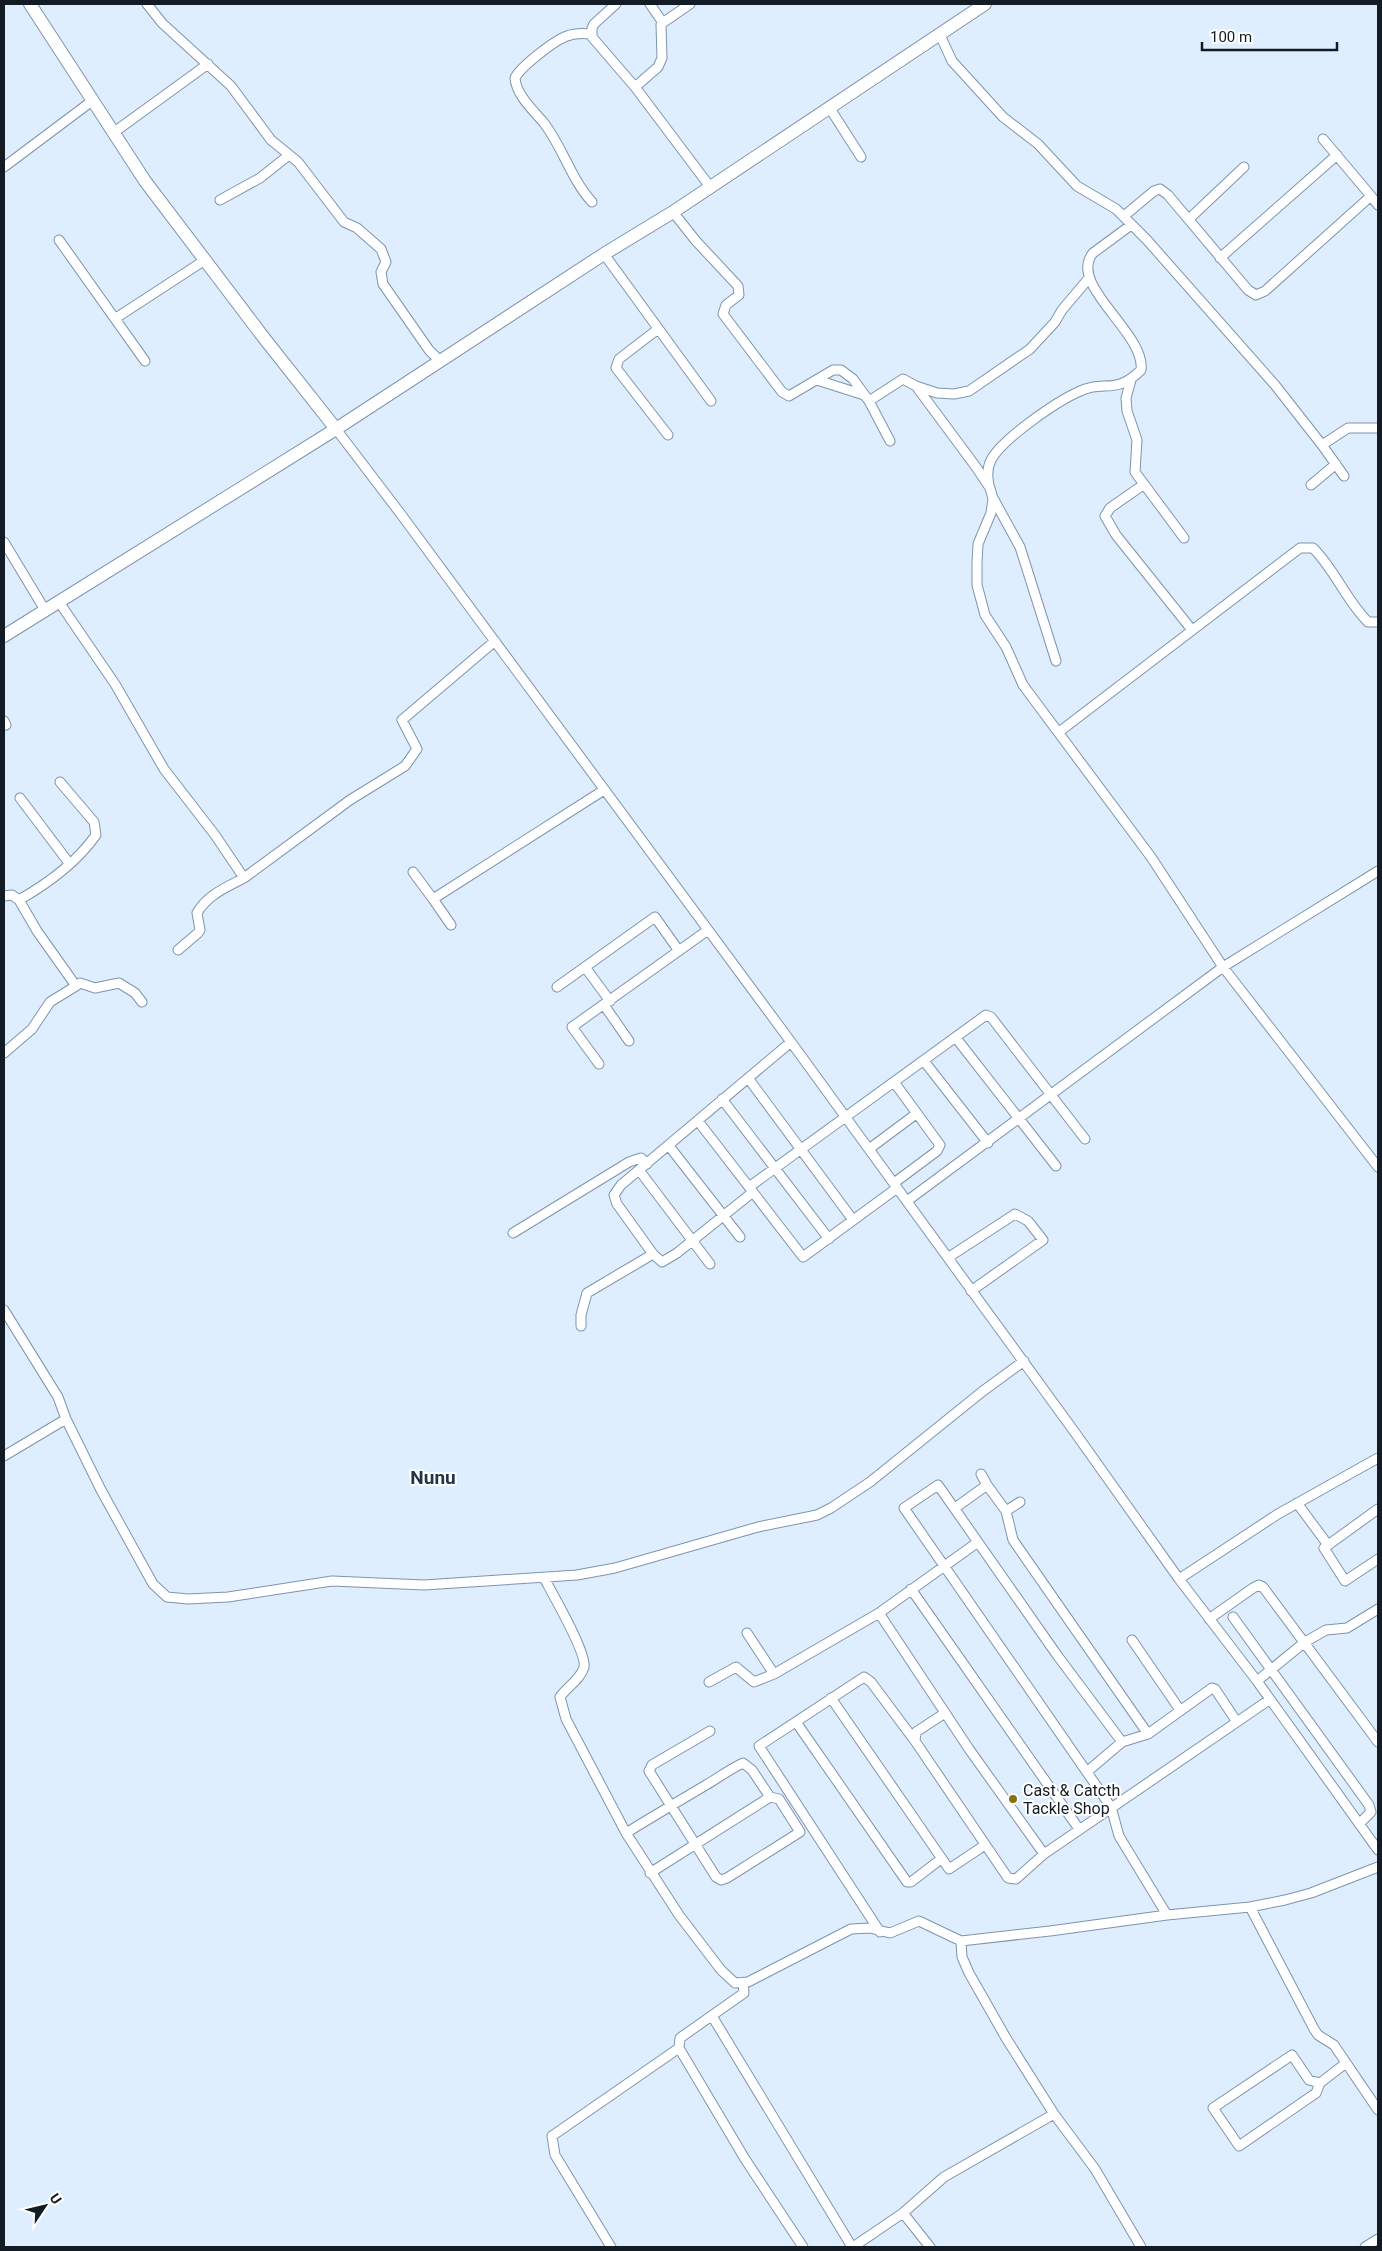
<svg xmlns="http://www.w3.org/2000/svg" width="1382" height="2251" viewBox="0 0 1382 2251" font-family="Roboto,sans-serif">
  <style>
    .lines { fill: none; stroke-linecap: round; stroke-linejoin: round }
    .street-casing { stroke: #7d94ae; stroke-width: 11 }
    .secondary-casing { stroke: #7d94ae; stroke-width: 14 }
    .street { stroke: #fff; stroke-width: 9 }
    .secondary { stroke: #fff; stroke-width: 12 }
    .poi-dot { fill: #837213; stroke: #fff; stroke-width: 2 }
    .labels { text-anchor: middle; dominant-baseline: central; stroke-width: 4; stroke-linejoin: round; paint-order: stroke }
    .poi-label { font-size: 16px; fill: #131c25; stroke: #fff; text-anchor: start }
    .quarter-label { font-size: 19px; font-weight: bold; fill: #20344a; stroke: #fff }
  </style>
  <rect width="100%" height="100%" fill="#dfeeff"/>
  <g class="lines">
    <!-- street casing -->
    <g class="street-casing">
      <path id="street" d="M147 4 162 23 231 86 271 140 298 162 344 222 357 228 381 249 386 262 381 272 383 284 429 350 440 361
        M616 4 594 24 592 28V37L635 87 711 188
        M650 4 663 23
        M591 34C583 33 575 33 567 36 555 40 520 67 515 78 516 95 534 111 544 123 563 148 571 179 592 202
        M940 35 952 61 1003 117 1038 144 1077 186 1116 209 1147 240 1275 385 1322 445 1348 428H1378
        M635 87 658 67 662 58 661 24 690 4
        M829 107 861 157
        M113 133 208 64
        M1323 139 1371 196
        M4 167 92 101
        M220 200 260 178 289 155
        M673 212 696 241 738 286 739 295 726 305 723 314 782 392 789 396 833 370H841L853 379 869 401 903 379 916 386 976 467 990 488 993 499 991 513 978 544 977 563V585L985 615 1006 647 1023 685 1151 857 1223 967 1378 871
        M1124 216 1154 191 1160 189 1168 195 1248 290 1256 295 1265 291 1371 196 1378 205
        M1189 219 1244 167
        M59 240 145 361
        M604 254 711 401
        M1220 258 1337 155
        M116 318 205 260
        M658 329 619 359 616 368 668 435
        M817 380 864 395
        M1131 380 1126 398 1127 411 1137 440 1135 472 1184 538
        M916 386 937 393 954 394 969 391 1030 349 1055 322 1062 310 1089 278
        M869 401 890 441
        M336 429 400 513 791 1042 1076 1434 1179 1579 1257 1681 1378 1850
        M1322 445 1344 476
        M989 485C987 476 987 468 991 460 1002 439 1056 402 1078 392 1104 379 1115 396 1141 370 1146 333 1067 285 1093 253L1131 225
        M1143 485 1110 508 1105 516 1116 535 1192 630
        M1311 485 1336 464
        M993 498 1020 547 1056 661
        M4 542 45 610
        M59 602 115 684 164 769 215 835 244 878 350 800 405 766 417 749 402 720 495 641
        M4 721 6 725
        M1059 732 1300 548H1313C1335 570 1346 600 1368 622H1378
        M20 798 69 863
        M413 872 433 899 604 790
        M4 896 12 895 19 900 37 931 76 986 50 1002 32 1029 4 1053
        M433 899 451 925
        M19 900C47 884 77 862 96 835L94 822 60 782
        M178 950 198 933 200 930 197 913C207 895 227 887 244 878
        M76 986 80 983 95 988 119 983 135 993 142 1002
        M557 987 585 967
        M610 1001 585 967 655 917 679 951
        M604 1005 629 1041
        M956 1038 1056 1166
        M924 1061 988 1143
        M599 1064 572 1027 708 930
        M748 1078 853 1220
        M722 1099 829 1239
        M698 1121 803 1257 897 1188
        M669 1146 740 1237
        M869 1149 916 1114
        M639 1170 710 1264
        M894 1183 937 1151 940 1145 894 1082
        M749 1187 986 1015 991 1017 1085 1139
        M753 1192 677 1253 662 1262 653 1254 617 1204 614 1195 621 1185 791 1042
        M907 1201 1223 967 1378 1167
        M513 1233 629 1162 641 1158 647 1164
        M949 1257 1015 1214 1028 1221 1043 1240 971 1291
        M4 1310 58 1397 66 1419 101 1490 153 1584 167 1597 188 1599 228 1597 332 1581 424 1585 577 1575 615 1568 758 1527 817 1515 831 1508 870 1482 983 1391 1024 1361
        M581 1326V1315L587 1293 653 1254
        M4 1456 66 1419
        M981 1474 987 1485
        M1297 1503 1328 1545
        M955 1508 987 1485 1006 1511 1013 1540 1148 1734
        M1378 1509 1324 1548 1345 1581 1378 1559
        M1006 1511 1020 1502
        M544 1578C552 1593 587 1653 584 1667 581 1679 567 1687 560 1697L566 1719 626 1833 679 1915 721 1970 735 1983 748 1982 851 1929 870 1928 890 1933 919 1921 961 1941 1050 1931 1167 1915 1250 1907 1285 1900 1311 1893 1378 1867
        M1179 1579 1278 1514 1378 1458
        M911 1589 1079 1829
        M879 1613 969 1749 1044 1854 1269 1700
        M1233 1617 1369 1805 1371 1812 1359 1824
        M1209 1619 1253 1588 1259 1585 1263 1587 1378 1742
        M747 1633 774 1674
        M1132 1640 1180 1710
        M1257 1681 1305 1642 1326 1630 1347 1628 1378 1609
        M709 1682 736 1667 754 1682 774 1674 879 1613 978 1542
        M831 1698 949 1869 985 1845
        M945 1713 916 1732 915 1741 1008 1878 1016 1879 1044 1854
        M796 1722 907 1882H911L941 1859
        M1122 1742 1057 1655 938 1485 904 1508 1111 1807 1119 1836 1167 1915
        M1088 1771 1122 1742 1148 1734 1212 1688 1215 1689 1237 1722
        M626 1833C652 1817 679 1801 706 1785 718 1778 730 1769 743 1763L752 1770 770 1797 779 1799 800 1832 727 1878 721 1880 716 1877 649 1771 652 1765 710 1731
        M650 1873 770 1797
        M1250 1907 1314 2029 1318 2035 1334 2045 1378 2110
        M880 1932 759 1746 864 1677 871 1682 915 1741
        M961 1941 962 1957 969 1973 1006 2038 1054 2114 1095 2169 1141 2247
        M743 1983 744 1993 680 2038 679 2048 745 2159 803 2247
        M712 2016 852 2247
        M1320 2083 1309 2080 1292 2055 1213 2108 1239 2146 1316 2093 1320 2083 1346 2063
        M903 2213 930 2247
        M611 2247 555 2155 552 2136 679 2048
        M853 2247 903 2213 944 2177 1054 2114
        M1365 2247 1378 2239"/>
    </g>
    <!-- secondary casing -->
    <g class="secondary-casing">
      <path id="secondary" d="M30 4 145 181 264 338 336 429
        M4 636 336 429 604 254 673 212 985 4"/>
    </g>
    <!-- street -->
    <use href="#street" class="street"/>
    <!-- secondary -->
    <use href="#secondary" class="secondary"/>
  </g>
  <!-- markers -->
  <circle class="poi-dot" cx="1013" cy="1799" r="5"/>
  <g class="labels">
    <!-- poi labels -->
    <g class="poi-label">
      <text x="1023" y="1790">Cast &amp; Catcth<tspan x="1023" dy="18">Tackle Shop</tspan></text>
    </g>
    <!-- quarter labels -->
    <g class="quarter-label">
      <text x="433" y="1477">Nunu</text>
    </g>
  </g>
  <!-- border -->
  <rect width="1382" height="2251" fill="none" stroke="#131c25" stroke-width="10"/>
  <!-- north arrow -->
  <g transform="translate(45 2206) rotate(55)" stroke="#ffffff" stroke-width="4" paint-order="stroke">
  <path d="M0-4L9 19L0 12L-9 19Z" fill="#131c25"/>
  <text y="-8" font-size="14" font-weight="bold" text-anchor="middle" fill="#131c25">U</text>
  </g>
  <!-- scale -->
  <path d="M1202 42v8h135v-8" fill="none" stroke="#131c25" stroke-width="2.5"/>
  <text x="1210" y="42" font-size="15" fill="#131c25" stroke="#ffffff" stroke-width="4" paint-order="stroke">100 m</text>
</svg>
